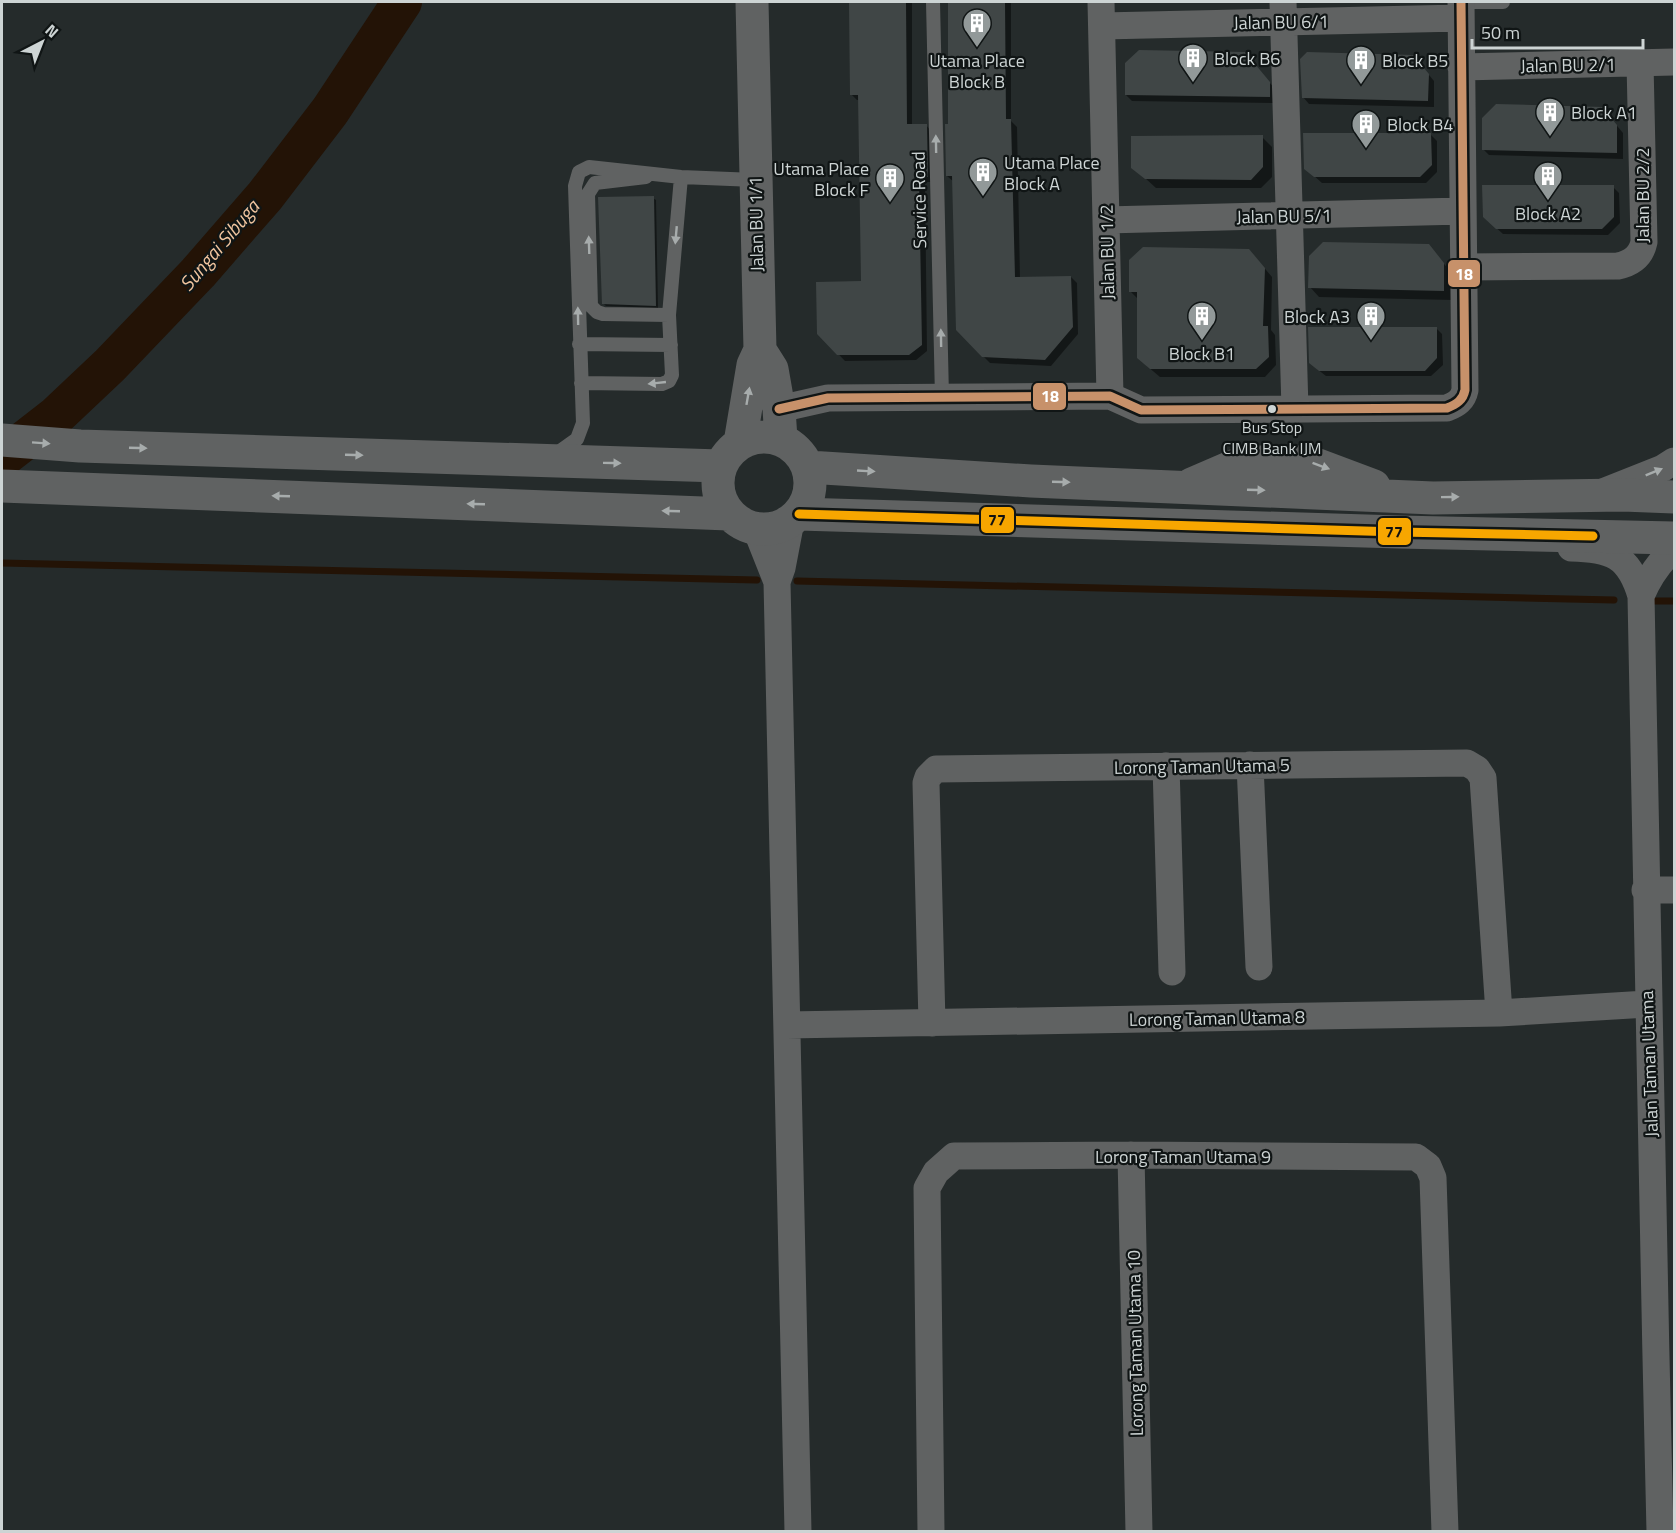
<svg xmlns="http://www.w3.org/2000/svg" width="1676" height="1533" viewBox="0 0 1676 1533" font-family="'Titillium Web',sans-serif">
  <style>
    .shadow { fill: #0007 }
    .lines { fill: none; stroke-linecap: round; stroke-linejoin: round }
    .stream { stroke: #231306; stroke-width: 7 }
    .river { stroke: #231306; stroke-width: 40 }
    .building { fill: #404646 }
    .service { stroke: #606262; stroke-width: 14 }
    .minor { stroke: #606262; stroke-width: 27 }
    .tertiary { stroke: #606262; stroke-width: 33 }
    .bus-1-casing { stroke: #101515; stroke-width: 14 }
    .bus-2-casing { stroke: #101515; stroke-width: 14 }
    .bus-1 { stroke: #c7916a; stroke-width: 9 }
    .bus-2 { stroke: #f7a600; stroke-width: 9 }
    .oneway { fill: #a7acac }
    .bus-dot { fill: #cdd4d4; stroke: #101515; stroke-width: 2 }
    .labels { text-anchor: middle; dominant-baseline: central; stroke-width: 4.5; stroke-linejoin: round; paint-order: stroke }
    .bus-label { font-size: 16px; fill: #cdd4d4; stroke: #101515 }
    .street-label { font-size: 18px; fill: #cdd4d4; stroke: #101515 }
    .poi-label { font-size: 18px; fill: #cdd4d4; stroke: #101515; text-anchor: start }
    .water-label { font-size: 20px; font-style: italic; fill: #f1c59f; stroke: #101515 }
    .line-badge { stroke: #101515; stroke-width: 2 }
    .badge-label { font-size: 16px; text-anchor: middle; font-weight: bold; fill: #fff }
    .pale-badge-label { font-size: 16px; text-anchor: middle; font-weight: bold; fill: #111 }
  </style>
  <rect width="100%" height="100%" fill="#252b2b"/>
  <!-- shadow -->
  <path class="shadow" d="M850 2H912V125H926L932 132 933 182H925L927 351 916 360 845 361 819 334 863 283 860 100H857L851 94Z
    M949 2H1011V121L1017 127 1020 278 1071 277 1077 283 1078 334 1051 366 990 363 957 330 954 182 947 176 950 125Z
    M1251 60 1275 89 1276 103 1132 101 1126 95Z
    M1419 63 1434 81V107L1309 104 1303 97Z
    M1608 115 1623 133V159L1489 155 1483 149Z
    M1431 135 1437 141V172L1426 183H1322L1312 174Z
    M1262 137 1272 147V177L1261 188H1156L1133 167Z
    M1613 187 1619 193 1620 223 1608 235 1503 234 1491 223Z
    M653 198 656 200 658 308 606 306 603 303Z
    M1428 246 1453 274V300L1319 297 1310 287Z
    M1249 250 1272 277 1271 330 1275 335 1276 365 1265 377H1160L1147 366 1138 299 1131 292Z
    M1436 328 1442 334 1443 365 1431 376H1326L1317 369Z"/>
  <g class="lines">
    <!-- stream -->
    <path class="stream" d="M2 563 757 580
      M797 581 1614 600
      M1651 601H1674"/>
    <!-- river -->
    <path class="river" d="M2 458 56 416 110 365 198 273 265 196 330 111 402 2"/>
  </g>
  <!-- building -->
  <path class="building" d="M849 2H906L907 124H927L928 177H919L922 345 909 355H837L817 334 816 282 861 281 858 95H850Z
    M948 2H1005L1006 119H1011L1015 277 1071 276 1073 327 1045 360 982 357 956 330 952 176H946L945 124H948Z
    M1139 50 1245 52 1270 82V97L1125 95V63Z
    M1307 52 1413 55 1429 74 1428 101 1302 98 1300 59Z
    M1496 104 1602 107 1617 125V153L1482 150V118Z
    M1303 133H1431L1432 165 1420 177H1314L1304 169Z
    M1263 135V167L1251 180 1145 179 1131 168V136Z
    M1482 185H1614V217L1602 229H1496L1483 217Z
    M654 196 656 306 602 304 598 197Z
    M1323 242 1429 244 1444 263V291L1308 288 1309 256Z
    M1143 247 1249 249 1265 268 1263 326H1268L1269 357 1256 369H1150L1137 358V292H1129V260Z
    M1308 327H1437V358L1425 371H1319L1309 363Z"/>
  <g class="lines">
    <!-- service -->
    <path class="service" d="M933 2 942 397
      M1461 2H1503
      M646 177 595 183 588 194 591 306 597 312 603 314 669 315
      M579 344 671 345
      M581 383 662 384 669 381 672 375 669 315 681 177
      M556 454 577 439 583 423 575 186 579 172 589 167 681 177 755 180"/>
    <!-- minor -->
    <path class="minor" d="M1101 2 1110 396
      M1283 2 1295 409
      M1102 26 1461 18
      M1461 67 1674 62
      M1106 220 1463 211
      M1463 267 1618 266C1632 263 1641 256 1644 242L1640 63
      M779 409 828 398 1110 396 1141 410 1447 408C1457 404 1463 400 1465 390L1461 2
      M1600 493 1663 468 1674 461
      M791 521 782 568 777 582 798 1532
      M756 529 777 582
      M1571 548C1611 549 1629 555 1641 596 1645 908 1653 1220 1660 1532
      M1641 596C1649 577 1659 562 1674 549
      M1250 765 1259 967
      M1166 766 1172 972
      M1645 890H1674
      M932 1023 926 783 928 777 936 769 1467 763 1477 769 1483 778 1499 1013
      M787 1025 1499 1013 1647 1004
      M1131 1155 1139 1532
      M931 1532 927 1188 936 1172 954 1156 1131 1155 1416 1157 1428 1166 1433 1178 1445 1532"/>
    <!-- tertiary -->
    <path class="tertiary" d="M760 350 772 369 779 409 781 439
      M718 483a46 46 0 1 1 92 0a46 46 0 1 1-92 0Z
      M2 440 80 446 720 466
      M740 443 753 365 760 350 752 2
      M808 467 1031 481 1433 498 1623 495 1674 497
      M1192 484 1243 462H1310L1374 486
      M2 486 729 514
      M799 514 1399 532 1674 538"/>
    <!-- bus-1 casing -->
    <g class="bus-1-casing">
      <path id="bus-1" d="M779 409 828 398 1110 396 1141 410 1447 408C1457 404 1463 400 1465 390L1461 2"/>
    </g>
    <!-- bus-2 casing -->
    <g class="bus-2-casing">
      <path id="bus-2" d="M799 514 1399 532 1593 536"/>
    </g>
    <!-- bus-1 -->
    <use href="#bus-1" class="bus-1"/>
    <!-- bus-2 -->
    <use href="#bus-2" class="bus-2"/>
  </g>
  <!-- one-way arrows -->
  <defs><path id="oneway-solid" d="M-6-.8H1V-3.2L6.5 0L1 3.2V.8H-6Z" transform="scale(1.5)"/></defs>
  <g class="oneway">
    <use href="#oneway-solid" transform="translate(936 144) rotate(-91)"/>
    <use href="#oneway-solid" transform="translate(676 235) rotate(95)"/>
    <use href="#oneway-solid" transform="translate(589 245) rotate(-92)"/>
    <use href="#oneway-solid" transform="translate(578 316) rotate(-91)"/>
    <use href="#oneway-solid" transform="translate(941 338) rotate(-91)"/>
    <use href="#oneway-solid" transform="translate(657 383) rotate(174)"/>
    <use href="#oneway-solid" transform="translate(748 396) rotate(-80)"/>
    <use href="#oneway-solid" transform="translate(41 443) rotate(4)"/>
    <use href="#oneway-solid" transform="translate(138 448) rotate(2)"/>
    <use href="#oneway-solid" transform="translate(354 455) rotate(2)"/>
    <use href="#oneway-solid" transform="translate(612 463) rotate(1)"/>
    <use href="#oneway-solid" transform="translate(1321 466) rotate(20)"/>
    <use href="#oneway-solid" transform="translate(866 471) rotate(3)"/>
    <use href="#oneway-solid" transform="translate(1654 472) rotate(-22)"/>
    <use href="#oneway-solid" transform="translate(1061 482) rotate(2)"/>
    <use href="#oneway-solid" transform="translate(1256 490) rotate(2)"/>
    <use href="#oneway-solid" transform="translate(281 496) rotate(-178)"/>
    <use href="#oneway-solid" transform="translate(1450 497) rotate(-1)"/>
    <use href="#oneway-solid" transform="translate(476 504) rotate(-178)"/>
    <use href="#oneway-solid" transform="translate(671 511) rotate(-178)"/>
  </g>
  <!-- icons -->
  <defs>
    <g id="building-pin" transform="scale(1.5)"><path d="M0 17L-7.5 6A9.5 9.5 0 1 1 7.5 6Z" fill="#929999" stroke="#101515"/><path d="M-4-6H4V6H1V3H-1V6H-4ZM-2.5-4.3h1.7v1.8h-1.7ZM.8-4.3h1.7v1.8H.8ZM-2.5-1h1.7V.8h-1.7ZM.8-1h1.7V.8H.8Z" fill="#fff"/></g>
  </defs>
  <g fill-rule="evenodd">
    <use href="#building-pin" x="977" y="23"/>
    <use href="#building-pin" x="1193" y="58"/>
    <use href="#building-pin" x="1361" y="60"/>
    <use href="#building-pin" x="1550" y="112"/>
    <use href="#building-pin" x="1366" y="124"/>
    <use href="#building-pin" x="983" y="172"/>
    <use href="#building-pin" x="1548" y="176"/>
    <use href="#building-pin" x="890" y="178"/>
    <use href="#building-pin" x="1202" y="316"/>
    <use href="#building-pin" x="1371" y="316"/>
  </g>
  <!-- markers -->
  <circle class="bus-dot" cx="1272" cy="409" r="5"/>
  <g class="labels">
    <!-- bus labels -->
    <g class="bus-label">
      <text x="1272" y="427">Bus Stop<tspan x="1272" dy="21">CIMB Bank IJM</tspan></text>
    </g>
    <!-- street labels -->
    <g class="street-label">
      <text transform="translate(1281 22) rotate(-1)">Jalan BU 6/1</text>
      <text transform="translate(1568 65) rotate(-1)">Jalan BU 2/1</text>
      <text transform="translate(1642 195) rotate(-90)">Jalan BU 2/2</text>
      <text transform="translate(919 200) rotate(-91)">Service Road</text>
      <text transform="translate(1284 216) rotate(-1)">Jalan BU 5/1</text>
      <text transform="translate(756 224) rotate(-91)">Jalan BU 1/1</text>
      <text transform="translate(1107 252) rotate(-91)">Jalan BU 1/2</text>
      <text transform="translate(1202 766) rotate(-1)">Lorong Taman Utama 5</text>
      <text transform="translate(1217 1018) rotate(-1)">Lorong Taman Utama 8</text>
      <text transform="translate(1649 1064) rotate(-92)">Jalan Taman Utama</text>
      <text x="1183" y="1156">Lorong Taman Utama 9</text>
      <text transform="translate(1135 1343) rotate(-91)">Lorong Taman Utama 10</text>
    </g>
    <!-- poi labels -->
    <g class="poi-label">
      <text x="1214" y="58">Block B6</text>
      <text x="977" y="60" text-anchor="middle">Utama Place<tspan x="977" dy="21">Block B</tspan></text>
      <text x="1382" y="60">Block B5</text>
      <text x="1571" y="112">Block A1</text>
      <text x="1387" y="124">Block B4</text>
      <text x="1004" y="162">Utama Place<tspan x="1004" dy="21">Block A</tspan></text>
      <text x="869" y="168" text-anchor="end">Utama Place<tspan x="869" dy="21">Block F</tspan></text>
      <text x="1548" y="213" text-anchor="middle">Block A2</text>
      <text x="1350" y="316" text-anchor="end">Block A3</text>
      <text x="1202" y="353" text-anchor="middle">Block B1</text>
    </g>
    <!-- water labels -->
    <g class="water-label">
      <text transform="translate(219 245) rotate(-50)">Sungai Sibuga</text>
    </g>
  </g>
  <g class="line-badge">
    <rect x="1447" y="259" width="34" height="29" rx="6" fill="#c7916a"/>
    <rect x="1032" y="382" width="35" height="29" rx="6" fill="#c7916a"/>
    <rect x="980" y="506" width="35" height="28" rx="6" fill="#f7a600"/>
    <rect x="1377" y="517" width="35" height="29" rx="6" fill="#f7a600"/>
  </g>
  <g class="badge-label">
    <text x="1464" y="280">18</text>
    <text x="1050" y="402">18</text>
  </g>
  <g class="pale-badge-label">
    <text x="997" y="526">77</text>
    <text x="1394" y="538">77</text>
  </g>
  <!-- border -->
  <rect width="1676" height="1533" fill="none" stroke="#cdd4d4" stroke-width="6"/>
  <!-- north arrow -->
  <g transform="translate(42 42) rotate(42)" stroke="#101515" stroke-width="4.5" paint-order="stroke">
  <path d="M0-4.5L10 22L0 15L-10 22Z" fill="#cdd4d4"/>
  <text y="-9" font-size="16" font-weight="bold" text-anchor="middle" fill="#cdd4d4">N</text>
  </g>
  <!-- scale -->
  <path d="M1472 39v9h171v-9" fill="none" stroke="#cdd4d4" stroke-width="3"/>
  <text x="1481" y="39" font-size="18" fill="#cdd4d4" stroke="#101515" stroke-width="4.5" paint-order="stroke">50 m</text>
</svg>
